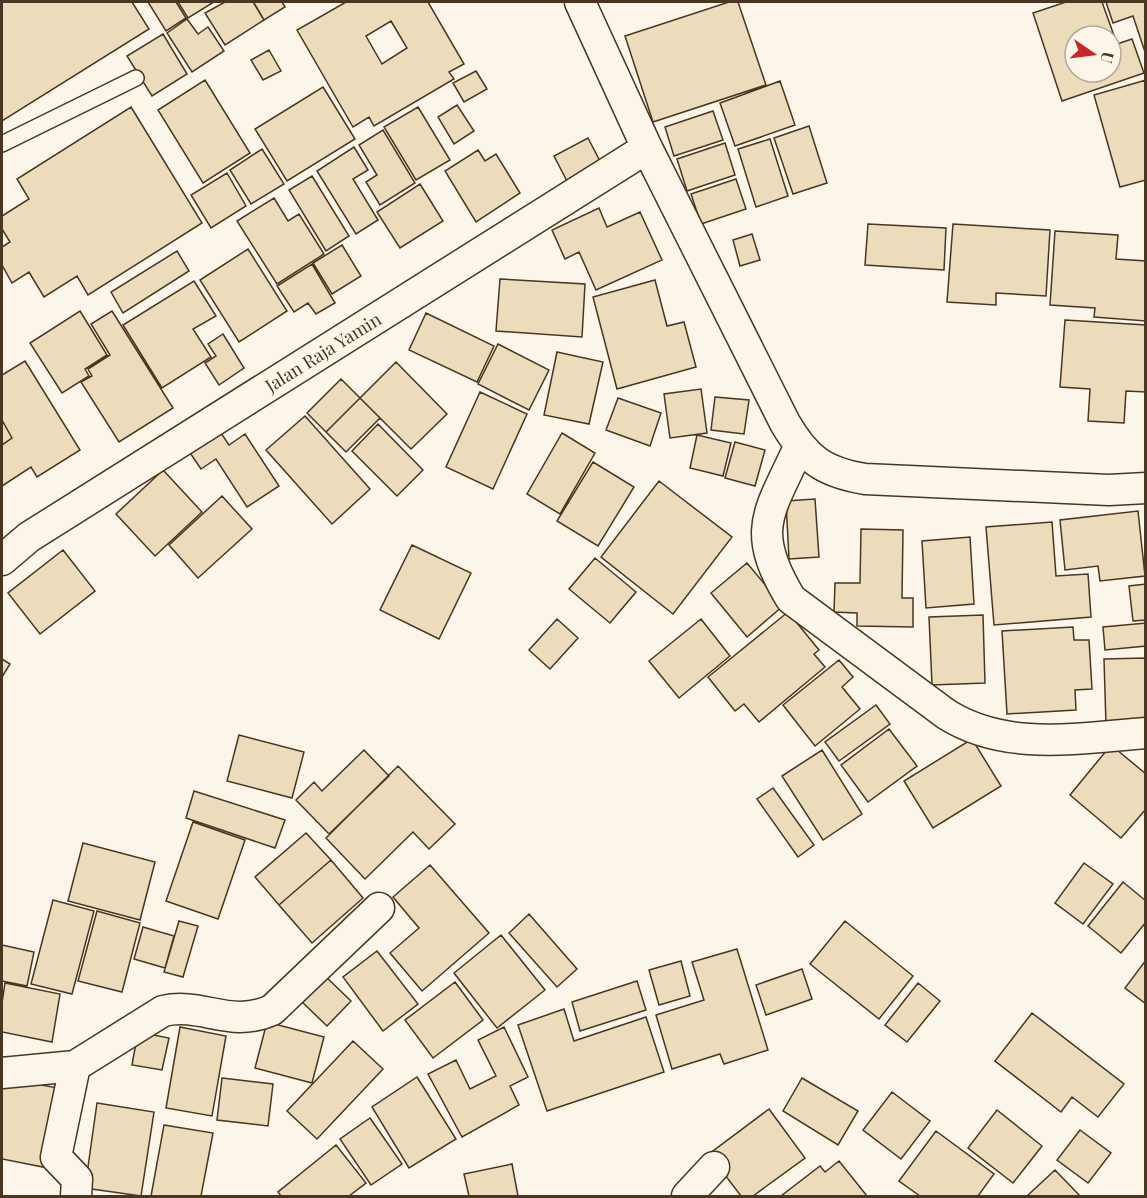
<svg xmlns="http://www.w3.org/2000/svg" width="1147" height="1198" viewBox="0 0 1147 1198" font-family="'Playfair Display',serif">
  <style>
    .building { fill: #ecdcbc; stroke: #4a3520; stroke-width: 1.5; fill-rule: evenodd }
    .lines { fill: none; stroke-linecap: round; stroke-linejoin: round }
    .lane-casing { stroke: #4a3520; stroke-width: 18 }
    .street-casing { stroke: #4a3520; stroke-width: 33 }
    .lane { stroke: #fbf6e9; stroke-width: 15 }
    .street { stroke: #fbf6e9; stroke-width: 30 }
    .labels { text-anchor: middle; dominant-baseline: central; stroke-width: 4.5; stroke-linejoin: round; paint-order: stroke }
    .street-label { font-size: 18px; fill: #4a3520; stroke: #fbf6e9 }
  </style>
  <rect width="100%" height="100%" fill="#fbf6e9"/>
  <!-- building -->
  <path class="building" d="M2 2H132L149 29 2 121Z
    M148 2H176L186 18 166 31Z
    M178 2H214L188 18Z
    M225 2H253L264 20 225 45 205 13Z
    M256 2H282L285 7 264 20 254 3Z
    M346 2H428L464 64 449 72 454 79 374 126 369 117 353 127 297 30ZM391 21 407 48 382 64 366 36Z
    M729 2H738L766 85 653 122 625 36Z
    M1066 2H1102L1117 44 1132 39 1144 73 1062 101 1033 13ZM1075 36H1111V72H1075Z
    M1106 2H1146V55L1133 16 1113 23Z
    M187 19 198 34 208 27 224 51 192 72 167 33Z
    M163 34 187 74 152 96 127 56Z
    M269 50 281 71 263 80 251 60Z
    M476 71 487 89 464 102 453 83Z
    M205 80 250 153 203 183 158 110Z
    M1146 80V180L1120 187 1094 95Z
    M780 81 795 125 735 146 720 103Z
    M323 87 355 139 287 181 255 129Z
    M457 105 474 131 454 144 438 117Z
    M131 107 202 223 88 295 77 276 44 297 29 272 12 283 2 265V247L10 242 2 229V216L29 199 17 179Z
    M418 107 450 160 416 180 384 127Z
    M713 111 723 140 674 156 665 127Z
    M809 126 827 183 793 194 774 138Z
    M383 130 415 183 380 205 366 182 377 175 359 145Z
    M588 138 602 165 568 183 554 156Z
    M770 139 788 196 756 207 738 149Z
    M725 143 735 175 687 191 677 159Z
    M354 147 368 170 353 179 378 220 356 234 317 171Z
    M262 149 284 184 251 204 230 170Z
    M478 150 485 161 496 154 520 193 476 222 445 171Z
    M227 173 246 206 211 228 191 195Z
    M312 176 349 236 326 251 289 190Z
    M736 179 746 209 701 224 691 194Z
    M420 184 443 221 400 248 377 212Z
    M274 198 288 221 299 214 324 254 277 284 237 221Z
    M599 208 607 227 640 212 662 260 596 290 579 252 565 259 552 230Z
    M868 224 946 228 944 270 865 265Z
    M953 224 1050 230 1046 296 996 293V305L947 302Z
    M1055 231 1118 235 1116 259 1146 261V321L1094 317 1095 308 1050 305Z
    M752 234 760 260 740 266 733 240Z
    M342 245 361 276 332 294 313 263Z
    M248 249 287 311 239 342 200 280Z
    M177 251 189 271 123 313 111 292Z
    M312 264 335 303 316 314 308 303 294 312 277 286Z
    M500 279 585 284 582 337 496 331Z
    M655 280 667 326 684 322 696 367 617 389 593 297Z
    M194 281 216 316 193 329 211 357 162 388 123 325Z
    M80 311 107 355 85 369 89 376 62 393 30 343Z
    M112 311 173 408 119 442 81 382 92 376 88 369 110 355 91 324Z
    M426 313 494 346 477 382 409 350Z
    M1065 320 1146 325V392L1126 391 1124 423 1088 421 1090 389 1060 387Z
    M223 334 244 368 219 385 205 363 216 356 208 344Z
    M498 344 549 370 529 410 478 384Z
    M557 352 603 362 589 424 544 415Z
    M25 361 80 450 37 477 31 467 2 486V445L12 438 2 420V375Z
    M396 362 447 414 411 449 360 398Z
    M341 379 360 398 326 432 307 413Z
    M701 389 707 433 670 438 664 394Z
    M480 392 527 414 493 489 446 467Z
    M715 397 749 400 744 434 711 430Z
    M360 398 380 418 346 452 326 432Z
    M618 398 661 413 650 446 606 430Z
    M305 416 370 489 332 524 266 450Z
    M2 420 12 438 2 445Z
    M378 424 423 470 397 496 352 451Z
    M217 427 229 445 245 434 279 486 247 507 216 459 201 469 186 447Z
    M562 433 595 453 560 514 527 494Z
    M697 435 731 443 723 476 690 468Z
    M735 442 765 450 755 486 725 478Z
    M593 462 634 487 598 546 557 521Z
    M163 470 202 512 155 556 116 514Z
    M659 481 732 537 673 614 601 557Z
    M222 496 252 529 198 578 169 545Z
    M815 499 819 557 789 559 786 501Z
    M1138 511 1145 576 1100 581 1098 566 1065 570 1060 520Z
    M1052 522 1056 576 1088 574 1091 617 994 625 986 527Z
    M861 529 903 530 902 598H913V627L857 626V613L834 612 835 583H860Z
    M970 537 974 604 926 608 922 541Z
    M412 545 471 573 439 639 380 610Z
    M63 550 95 591 40 634 8 593Z
    M595 558 636 592 610 623 569 589Z
    M747 563 783 606 747 637 711 593Z
    M1146 584V620L1133 621 1129 586Z
    M788 612 819 650 814 654 825 667 759 722 744 704 735 711 708 677Z
    M983 615 985 683 932 685 929 617Z
    M557 619 578 638 550 669 529 650Z
    M701 619 730 656 679 698 649 661Z
    M1146 623V646L1105 650 1103 627Z
    M1073 627 1074 640H1089L1092 689 1075 690 1076 710 1007 714 1002 631Z
    M1146 658V723L1106 724 1104 659Z
    M2 659 10 664 2 677Z
    M839 660 853 677 842 687 860 709 815 746 783 705Z
    M876 705 890 724 839 761 825 742Z
    M889 729 917 766 868 802 841 765Z
    M239 735 304 752 292 798 227 781Z
    M972 739 1001 786 933 828 904 781Z
    M1111 745 1146 774V809L1121 838 1070 795Z
    M364 750 389 776 329 834 296 800 314 782 322 791Z
    M822 750 862 814 823 840 782 776Z
    M398 766 455 824 429 849 413 832 365 879 326 838Z
    M773 788 814 845 798 857 757 799Z
    M194 791 285 820 275 848 186 818Z
    M193 822 245 840 218 919 166 901Z
    M306 833 331 860 279 905 255 877Z
    M83 843 155 862 140 920 68 901Z
    M331 860 363 898 312 943 279 905Z
    M1084 863 1113 884 1083 924 1055 903Z
    M430 865 489 933 422 991 390 953 419 928 393 897Z
    M1123 882 1146 901V922L1121 953 1088 926Z
    M53 900 94 911 72 994 31 984Z
    M97 911 140 923 122 992 78 981Z
    M529 914 577 969 557 987 509 933Z
    M179 921 198 926 183 977 164 972Z
    M845 921 913 976 879 1019 810 964Z
    M143 927 174 936 165 968 134 959Z
    M501 935 545 990 497 1028 454 973Z
    M2 945 34 952 27 986 2 981Z
    M737 949 768 1050 724 1064 720 1054 672 1069 656 1015 704 1000 692 962Z
    M377 951 418 1004 383 1031 343 977Z
    M1146 960V1004L1125 988Z
    M681 961 690 996 659 1005 649 970Z
    M802 969 812 999 766 1015 756 985Z
    M324 975 351 1001 327 1026 300 1000Z
    M637 981 646 1010 580 1031 572 1002Z
    M455 982 483 1020 433 1058 405 1020Z
    M5 983 60 994 52 1042 2 1032V1003Z
    M918 983 940 1001 907 1042 885 1025Z
    M564 1009 574 1041 646 1017 664 1072 547 1111 518 1025Z
    M1032 1013 1124 1084 1098 1117 1072 1097 1061 1112 995 1061Z
    M267 1022 324 1037 312 1083 255 1068Z
    M180 1027 226 1036 212 1116 166 1108Z
    M504 1027 528 1077 510 1086 519 1105 462 1137 428 1074 456 1060 470 1089 496 1076 478 1040Z
    M138 1032 169 1038 162 1070 132 1065Z
    M353 1041 383 1069 317 1139 287 1111Z
    M417 1077 456 1139 409 1168 372 1107Z
    M2 1078 64 1089 48 1168 2 1159Z
    M222 1078 273 1084 268 1126 217 1120Z
    M802 1078 858 1111 838 1145 783 1111Z
    M892 1092 930 1121 901 1159 863 1130Z
    M97 1103 154 1112 141 1196 85 1188Z
    M769 1109 805 1158 753 1196H741L709 1154Z
    M997 1110 1042 1146 1013 1183 968 1148Z
    M370 1118 402 1164 371 1185 340 1139Z
    M164 1125 213 1133 201 1196H151Z
    M1080 1130 1111 1153 1088 1183 1057 1160Z
    M936 1131 994 1174 978 1196H920L899 1181Z
    M336 1145 366 1183 349 1196H281L278 1192Z
    M839 1161 867 1196H781L820 1166 825 1172Z
    M512 1164 518 1196H469L464 1174Z
    M1055 1170 1080 1196H1027Z"/>
  <g class="lines">
    <!-- lane casing -->
    <g class="lane-casing">
      <path id="lane" d="M2 144 136 78"/>
    </g>
    <!-- street casing -->
    <g class="street-casing">
      <path id="street" d="M580 2 647 148 785 423C806 459 823 472 865 479L1109 490 1146 488
        M799 447C769 513 749 530 791 599L946 714C1006 752 1079 738 1146 733
        M2 560 29 537 647 148
        M75 1066 56 1157 77 1179 76 1196
        M2 1073 75 1066 163 1011C203 1002 230 1029 272 1010L379 908
        M687 1196 714 1167"/>
    </g>
    <!-- lane -->
    <use href="#lane" class="lane"/>
    <!-- street -->
    <use href="#street" class="street"/>
  </g>
  <g class="labels">
    <!-- street labels -->
    <g class="street-label">
      <text transform="translate(323 352) rotate(-32)">Jalan Raja Yamin</text>
    </g>
  </g>
  <!-- border -->
  <rect width="1147" height="1198" fill="none" stroke="#4a3520" stroke-width="6"/>
  <!-- north arrow -->
  <g transform="translate(1093 54) rotate(104)"><circle r="28" fill="#fbf6e9" stroke="#b4a999" stroke-width="1.5"/>
  <path d="M0-4.5L10 22L0 15L-10 22Z" fill="#c62828"/>
  <text y="-9" font-size="16" font-weight="bold" text-anchor="middle" fill="#4a3520">U</text>
  </g>
</svg>
